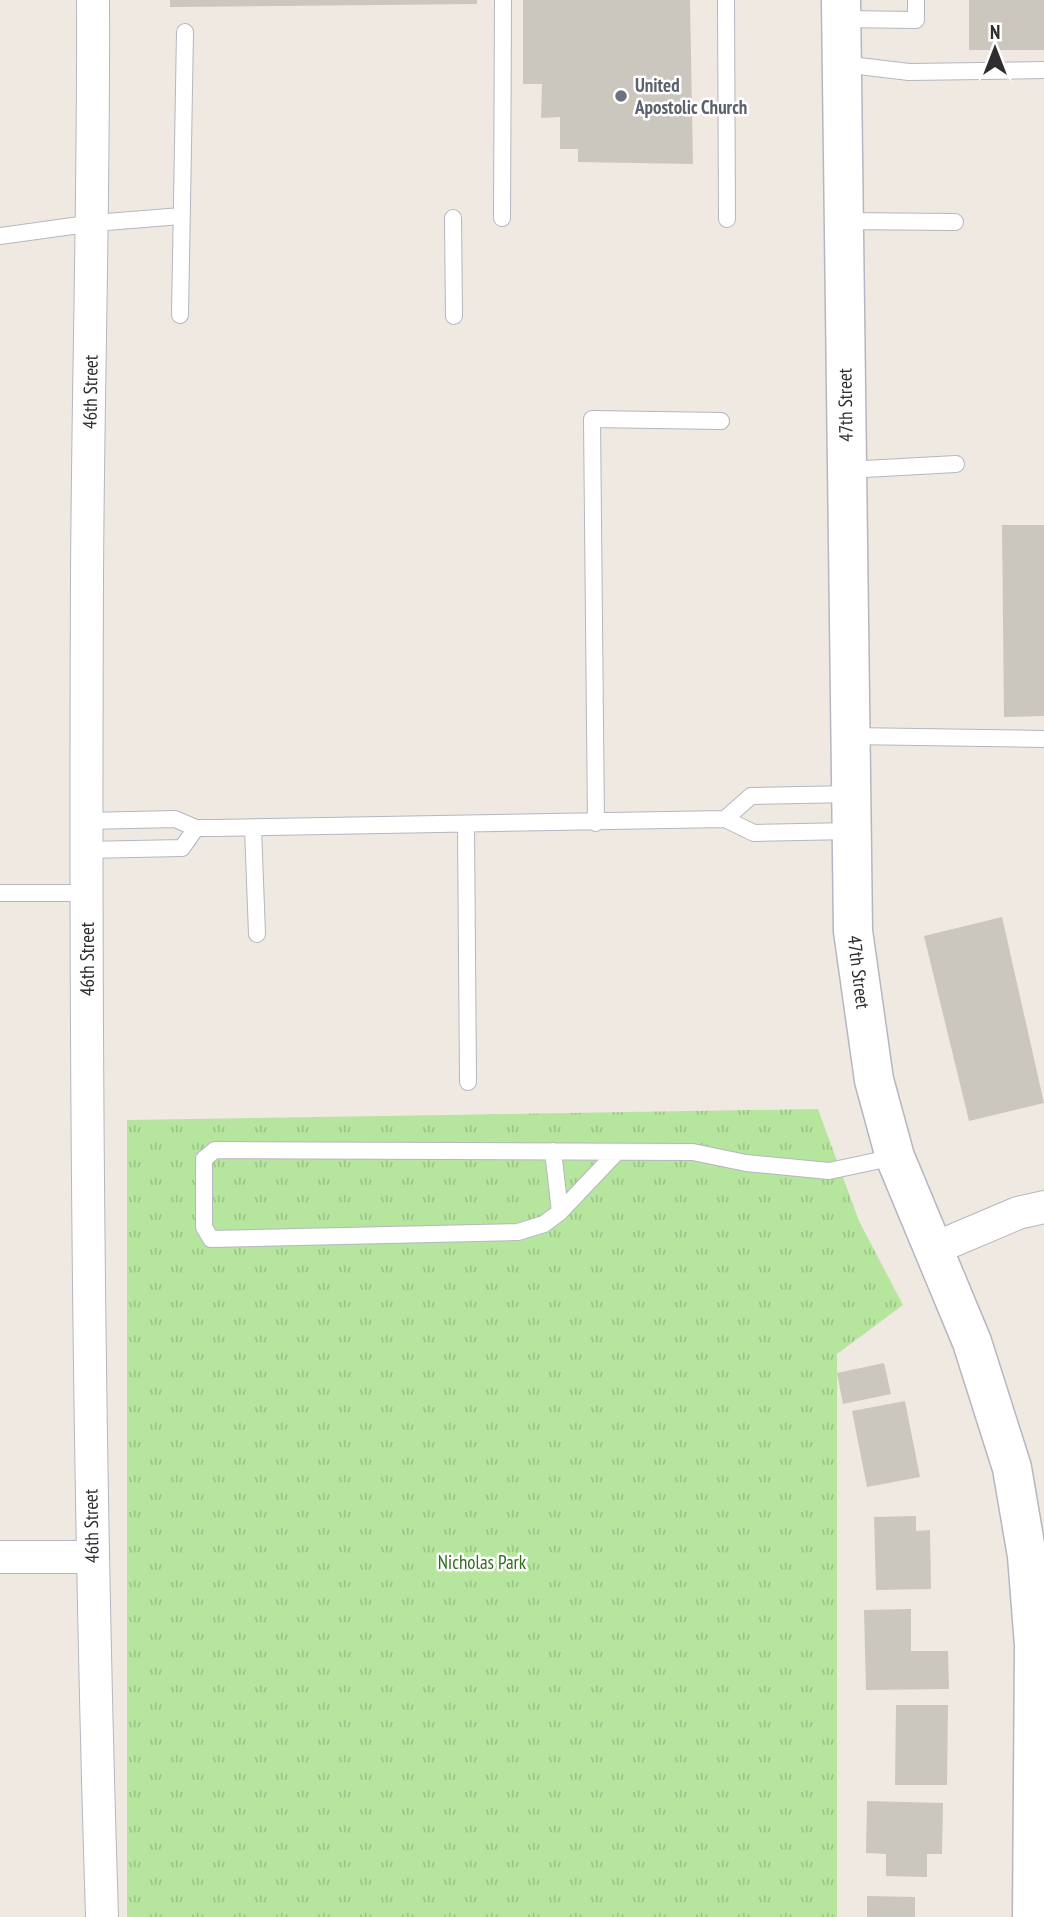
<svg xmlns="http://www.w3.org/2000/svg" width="1044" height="1917" viewBox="0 0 1044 1917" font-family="'PT Sans Narrow',sans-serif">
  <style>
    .park { fill: url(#park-tufts) }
    .building { fill: #cbc7bf }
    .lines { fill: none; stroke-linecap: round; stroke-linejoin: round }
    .lane-casing { stroke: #b4b7c1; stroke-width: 18 }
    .street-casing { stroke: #b4b7c1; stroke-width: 34 }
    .secondary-casing { stroke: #b4b7c1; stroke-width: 41 }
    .lane { stroke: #fff; stroke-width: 16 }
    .street { stroke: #fff; stroke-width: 32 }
    .secondary { stroke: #fff; stroke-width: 38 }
    .worship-dot { fill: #6b7280; stroke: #fff; stroke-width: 2.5 }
    .labels { text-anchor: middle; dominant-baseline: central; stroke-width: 5; stroke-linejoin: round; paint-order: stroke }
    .worship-label { font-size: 19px; font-weight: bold; fill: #5b616d; stroke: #fff; text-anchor: start }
    .street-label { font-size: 19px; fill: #2e2e2e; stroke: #fff }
    .park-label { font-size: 19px; fill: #2c6e1b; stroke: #fff }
  </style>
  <defs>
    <pattern id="park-tufts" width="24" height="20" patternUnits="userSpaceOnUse" patternTransform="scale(1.75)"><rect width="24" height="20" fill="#b6e59e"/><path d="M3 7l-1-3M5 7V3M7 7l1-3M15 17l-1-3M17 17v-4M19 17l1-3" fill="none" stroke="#9dc588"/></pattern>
  </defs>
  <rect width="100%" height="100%" fill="#efe9e1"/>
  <!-- park -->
  <path class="park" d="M818 1109 859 1221 903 1305 837 1354V1917H127V1120Z"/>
  <!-- building -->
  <path class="building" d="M170 0H477V4L170 7Z
    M523 0H690L693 164 578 162V149H560V117L541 118 542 84H523Z
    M969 0H1044V50H969Z
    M1002 525H1044V716L1004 717Z
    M1002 917 1044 1103 969 1121 924 936Z
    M884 1363 891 1394 843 1404 837 1373Z
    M905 1401 920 1477 867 1487 852 1411Z
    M916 1516V1531L930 1530 931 1589 876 1590 874 1517Z
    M911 1609V1651H948L949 1689 866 1690 864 1610Z
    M896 1705H948L947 1785H895Z
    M867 1801 943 1803 942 1854H927V1877L886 1876V1854L866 1853Z
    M867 1896 915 1897V1917H867Z"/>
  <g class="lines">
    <!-- lane casing -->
    <g class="lane-casing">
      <path id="lane" d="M726 0 727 219
        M841 19 916 20V0
        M842 64 909 72 1044 70
        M453 218 454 316
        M502 218 503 0
        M843 221 955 222
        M0 236 94 223 181 216
        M180 315 185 32
        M846 470 956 464
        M851 736 1044 739
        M725 819 751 796 852 794
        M86 821 175 819 196 828H215L725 819 754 833 851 831
        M596 823 592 419 721 421
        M466 826 468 1082
        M253 828 257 934
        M86 850 182 848 196 828
        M0 893H87
        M553 1151 560 1212
        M616 1153 560 1212 544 1224 518 1232 211 1239 204 1227V1159L215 1150 693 1152 746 1163 829 1171 895 1157"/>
    </g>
    <!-- street casing -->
    <g class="street-casing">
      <path id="street" d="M93 0C94 193 88 385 87 578 85 1024 88 1471 102 1917
        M933 1249 1018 1213 1044 1207
        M0 1557H91"/>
    </g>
    <!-- secondary casing -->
    <g class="secondary-casing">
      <path id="secondary" d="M841 0 853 931 874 1080 895 1157 972 1342 1012 1468 1027 1556 1034 1645 1032 1917"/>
    </g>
    <!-- lane -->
    <use href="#lane" class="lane"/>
    <!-- street -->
    <use href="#street" class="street"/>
    <!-- secondary -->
    <use href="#secondary" class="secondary"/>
  </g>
  <!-- markers -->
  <circle class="worship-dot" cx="621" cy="96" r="7"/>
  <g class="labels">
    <!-- worship labels -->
    <g class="worship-label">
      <text x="635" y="85">United<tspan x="635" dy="22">Apostolic Church</tspan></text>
    </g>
    <!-- street labels -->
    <g class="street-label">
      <text transform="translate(90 392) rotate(-89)">46th Street</text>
      <text transform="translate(845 405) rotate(-91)">47th Street</text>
      <text transform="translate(87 959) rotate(-90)">46th Street</text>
      <text transform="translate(859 972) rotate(83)">47th Street</text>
      <text transform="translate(91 1526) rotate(-91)">46th Street</text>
    </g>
    <!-- park labels -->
    <g class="park-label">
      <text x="482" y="1562">Nicholas Park</text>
    </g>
  </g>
  <!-- north arrow -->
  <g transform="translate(995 49)" stroke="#ffffff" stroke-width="5" paint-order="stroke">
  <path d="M0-5L12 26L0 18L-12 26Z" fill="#2e2e2e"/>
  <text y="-10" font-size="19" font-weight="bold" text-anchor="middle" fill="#2e2e2e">N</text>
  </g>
</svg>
